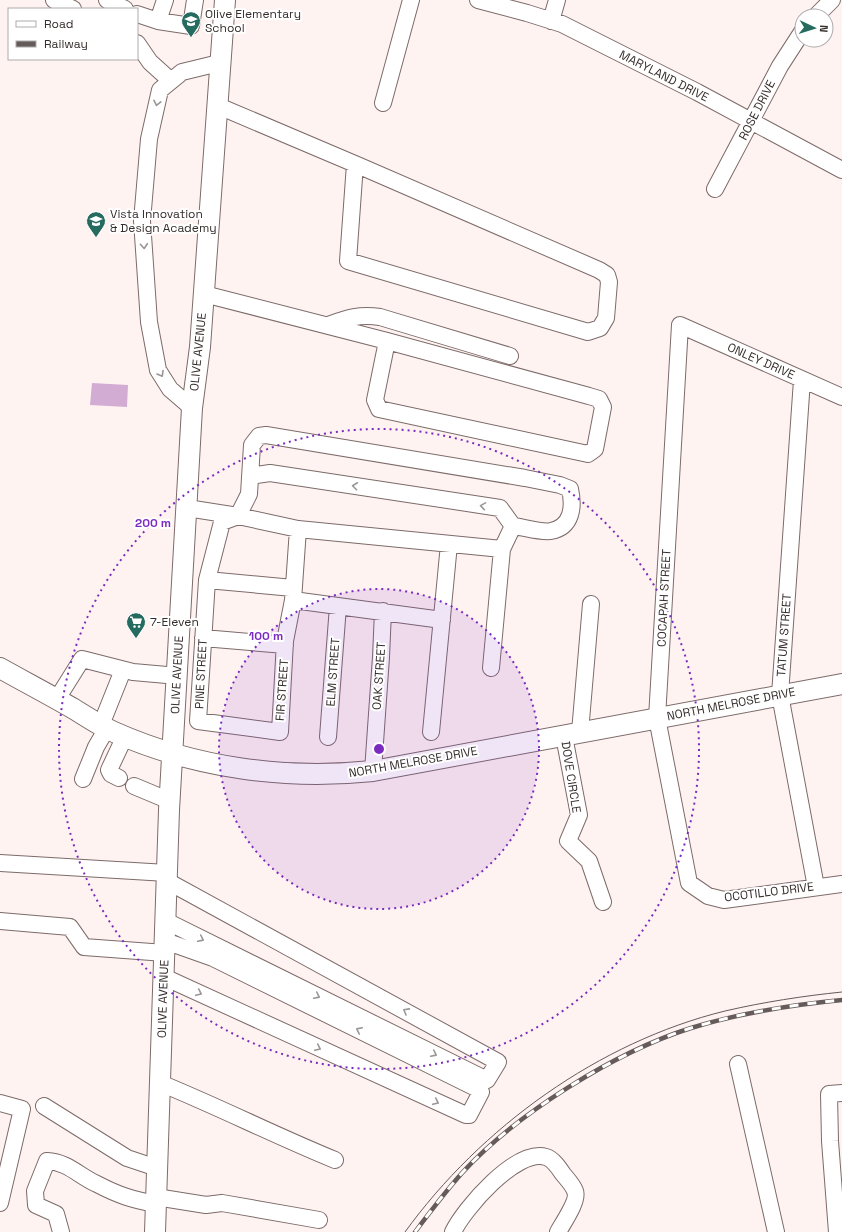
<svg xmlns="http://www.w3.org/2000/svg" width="842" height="1232" viewBox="0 0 842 1232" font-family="'Space Grotesk',sans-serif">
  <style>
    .water { fill: #d3acd4 }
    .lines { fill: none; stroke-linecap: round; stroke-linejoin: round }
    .minor-casing { stroke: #7c6b69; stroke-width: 18 }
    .major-casing { stroke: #7c6b69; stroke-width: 22 }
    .minor { stroke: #fff; stroke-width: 16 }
    .major { stroke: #fff; stroke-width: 20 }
    .tram { stroke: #645b5a; stroke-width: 1 }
    .rail-casing { stroke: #645b5a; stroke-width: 4.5 }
    .rail { stroke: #fff; stroke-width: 3; stroke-dasharray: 9; stroke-linecap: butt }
    .oneway { stroke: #9a9696 }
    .ring { fill: none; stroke: #7b2cbf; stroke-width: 2; stroke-dasharray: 2 4 }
    .labels { text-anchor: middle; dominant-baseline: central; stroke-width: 4; stroke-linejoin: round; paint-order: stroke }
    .poi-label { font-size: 12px; fill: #352d2c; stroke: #fff; text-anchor: start }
    .street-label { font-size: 12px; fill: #352d2c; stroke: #fff }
    .centre { fill: #7b2cbf; stroke: #fff; stroke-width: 2 }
    .ring-label { font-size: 12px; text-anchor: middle; font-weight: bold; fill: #7b2cbf; stroke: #fff; stroke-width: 4; stroke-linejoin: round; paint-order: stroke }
  </style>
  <rect width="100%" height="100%" fill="#fff3f2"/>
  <!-- water -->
  <path class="water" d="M92 383 128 385 127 407 90 405Z"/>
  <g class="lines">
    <!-- minor casing -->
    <g class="minor-casing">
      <path id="minor" d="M54 0 73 9
        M107 0 125 9
        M478 0 527 13 562 24 697 92 842 170
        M137 14 158 21 191 26 195 0
        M816 16 832 0
        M158 21 165 0
        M551 21 557 0
        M137 43 150 62 171 81
        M383 103 411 0
        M216 105 355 164
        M355 164 599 270 607 275 609 282 606 318 600 328 588 332 348 261Z
        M715 189 780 66 802 32
        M204 294 387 341 589 396 599 399 603 407 595 449 588 454 379 409 375 400 387 341
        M328 325C348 318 359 314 380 317L510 356
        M802 380 780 695 816 887
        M842 397 680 325 657 718 689 883 708 896 724 900 842 884
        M192 408 170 389 158 370 149 322 142 221 149 139 160 90 182 72 219 63
        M250 476 270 473 500 508 513 526
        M187 508 238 516 249 494 252 445 259 436 266 435 525 478 560 485 570 489C574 507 572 527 551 531 542 533 523 527 513 526L502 549 491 668
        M298 529 293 600 285 641 280 732 198 721 207 580 222 522 238 516 298 529 502 549
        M207 580 293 588
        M293 600 442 620
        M203 638 285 645
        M57 699 82 659 133 672 178 676
        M101 725 123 670
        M431 732 449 544
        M580 732 591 604
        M564 736 579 815 568 841 589 861 603 902
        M328 737 338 606
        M373 771 381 657 383 611
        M119 778 111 774 109 770 125 736
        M83 779 96 747 107 728
        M134 786 170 801
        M0 863 167 873
        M0 921 70 927 84 947 165 953
        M166 921 487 1080 498 1062 167 881
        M164 977 466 1115H469L481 1092 480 1090 213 958 165 941
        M738 1064 776 1232
        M160 1083C219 1107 276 1136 335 1160
        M0 1103 22 1109 0 1203
        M44 1106 127 1158 157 1168
        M156 1197 206 1205 222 1203 319 1220
        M61 1232 56 1214 36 1205 35 1191 47 1161C68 1162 79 1176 97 1184 118 1195 133 1200 156 1204
        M453 1232C464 1209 516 1148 546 1157 553 1159 559 1168 563 1174 567 1179 573 1185 575 1191 579 1200 563 1223 558 1232
        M837 1232 830 1141 829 1094 842 1093"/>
    </g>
    <!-- major casing -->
    <g class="major-casing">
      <path id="major" d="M0 668C25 682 50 695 74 709 87 717 100 726 114 732 195 768 285 780 373 771L842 684
        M155 1232 169 810 192 408 200 347 225 0"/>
    </g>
    <!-- minor -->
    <use href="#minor" class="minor"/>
    <!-- major -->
    <use href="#major" class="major"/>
    <!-- tram -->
    <path class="tram" d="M405 1232C481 1127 599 1042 725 1011 764 1002 803 996 842 992"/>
    <!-- rail casing -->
    <g class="rail-casing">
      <path id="rail" d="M415 1232C430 1212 445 1192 462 1173 516 1114 615 1052 691 1028 740 1013 790 1005 842 1000"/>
    </g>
    <!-- rail -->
    <use href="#rail" class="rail"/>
  </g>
  <!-- one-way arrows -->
  <defs><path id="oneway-chevron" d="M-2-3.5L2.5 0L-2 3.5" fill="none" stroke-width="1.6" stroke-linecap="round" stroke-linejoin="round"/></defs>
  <g class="oneway">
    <use href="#oneway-chevron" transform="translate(157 103) rotate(102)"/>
    <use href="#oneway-chevron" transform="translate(144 246) rotate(86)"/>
    <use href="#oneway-chevron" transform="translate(161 374) rotate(60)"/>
    <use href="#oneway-chevron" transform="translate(355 486) rotate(-173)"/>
    <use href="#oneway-chevron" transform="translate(483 506) rotate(-171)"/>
    <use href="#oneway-chevron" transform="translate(201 939) rotate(26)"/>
    <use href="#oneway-chevron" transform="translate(199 993) rotate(25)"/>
    <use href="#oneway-chevron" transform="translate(317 996) rotate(26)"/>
    <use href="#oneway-chevron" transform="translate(406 1011) rotate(-151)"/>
    <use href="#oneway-chevron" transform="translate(359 1030) rotate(-154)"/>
    <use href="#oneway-chevron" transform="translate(318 1048) rotate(25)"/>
    <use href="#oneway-chevron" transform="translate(434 1054) rotate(26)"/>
    <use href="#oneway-chevron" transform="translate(436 1102) rotate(25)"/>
  </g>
  <!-- distance rings -->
  <circle cx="379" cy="749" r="160" fill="#7b2cbf" fill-opacity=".12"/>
  <g class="ring">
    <circle cx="379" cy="749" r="160"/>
    <circle cx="379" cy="749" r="320"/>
  </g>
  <!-- icons -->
  <defs>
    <g id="school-pin" transform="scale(1)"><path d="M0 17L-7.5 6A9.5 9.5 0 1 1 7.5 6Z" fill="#256b5f" stroke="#fff"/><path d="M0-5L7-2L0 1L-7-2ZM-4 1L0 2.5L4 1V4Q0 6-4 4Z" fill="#fff"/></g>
    <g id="supermarket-pin" transform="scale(1)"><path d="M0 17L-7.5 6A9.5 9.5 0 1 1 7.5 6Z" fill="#256b5f" stroke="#fff"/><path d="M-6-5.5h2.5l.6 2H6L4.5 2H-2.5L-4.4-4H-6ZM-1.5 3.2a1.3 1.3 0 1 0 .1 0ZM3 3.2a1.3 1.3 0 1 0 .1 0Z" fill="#fff"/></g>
  </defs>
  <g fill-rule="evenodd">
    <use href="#school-pin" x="191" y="21"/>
    <use href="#school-pin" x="96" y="221"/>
    <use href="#supermarket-pin" x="136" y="622"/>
  </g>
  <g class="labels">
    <!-- poi labels -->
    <g class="poi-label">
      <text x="205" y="14">Olive Elementary<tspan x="205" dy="14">School</tspan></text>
      <text x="110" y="214">Vista Innovation<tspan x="110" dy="14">&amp; Design Academy</tspan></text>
      <text x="150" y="622">7-Eleven</text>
    </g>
    <!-- street labels -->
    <g class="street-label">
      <text transform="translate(664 76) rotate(27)">MARYLAND DRIVE</text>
      <text transform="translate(757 110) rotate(-63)">ROSE DRIVE</text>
      <text transform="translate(198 352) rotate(-84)">OLIVE AVENUE</text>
      <text transform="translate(761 361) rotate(24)">ONLEY DRIVE</text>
      <text transform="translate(664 598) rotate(-87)">COCAPAH STREET</text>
      <text transform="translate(784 635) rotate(-86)">TATUM STREET</text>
      <text transform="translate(333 672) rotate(-86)">ELM STREET</text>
      <text transform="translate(201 674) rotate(-87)">PINE STREET</text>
      <text transform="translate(177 675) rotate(-87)">OLIVE AVENUE</text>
      <text transform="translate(379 676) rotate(-86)">OAK STREET</text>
      <text transform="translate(282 690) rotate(-86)">FIR STREET</text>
      <text transform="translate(731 704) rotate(-11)">NORTH MELROSE DRIVE</text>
      <text transform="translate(413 762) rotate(-10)">NORTH MELROSE DRIVE</text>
      <text transform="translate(571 777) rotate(81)">DOVE CIRCLE</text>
      <text transform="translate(769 892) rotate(-7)">OCOTILLO DRIVE</text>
      <text transform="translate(163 999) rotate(-88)">OLIVE AVENUE</text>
    </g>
  </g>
  <circle cx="379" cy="749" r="6" class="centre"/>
  <g class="ring-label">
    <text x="153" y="527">200 m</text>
    <text x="266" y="640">100 m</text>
  </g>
  <!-- legend -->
  <rect x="8" y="8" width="130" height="52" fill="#ffffff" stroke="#aeabab"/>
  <rect x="16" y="21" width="20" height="6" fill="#ffffff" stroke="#aeabab"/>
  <text x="44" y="28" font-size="12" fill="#352d2c">Road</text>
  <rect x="16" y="41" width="20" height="6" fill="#645b5a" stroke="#aeabab"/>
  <text x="44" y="48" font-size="12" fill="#352d2c">Railway</text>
  <!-- north arrow -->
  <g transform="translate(814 28) rotate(94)"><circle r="19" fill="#ffffff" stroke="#aeabab"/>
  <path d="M0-3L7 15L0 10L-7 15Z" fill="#256b5f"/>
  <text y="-6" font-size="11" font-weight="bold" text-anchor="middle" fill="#352d2c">N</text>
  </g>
</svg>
